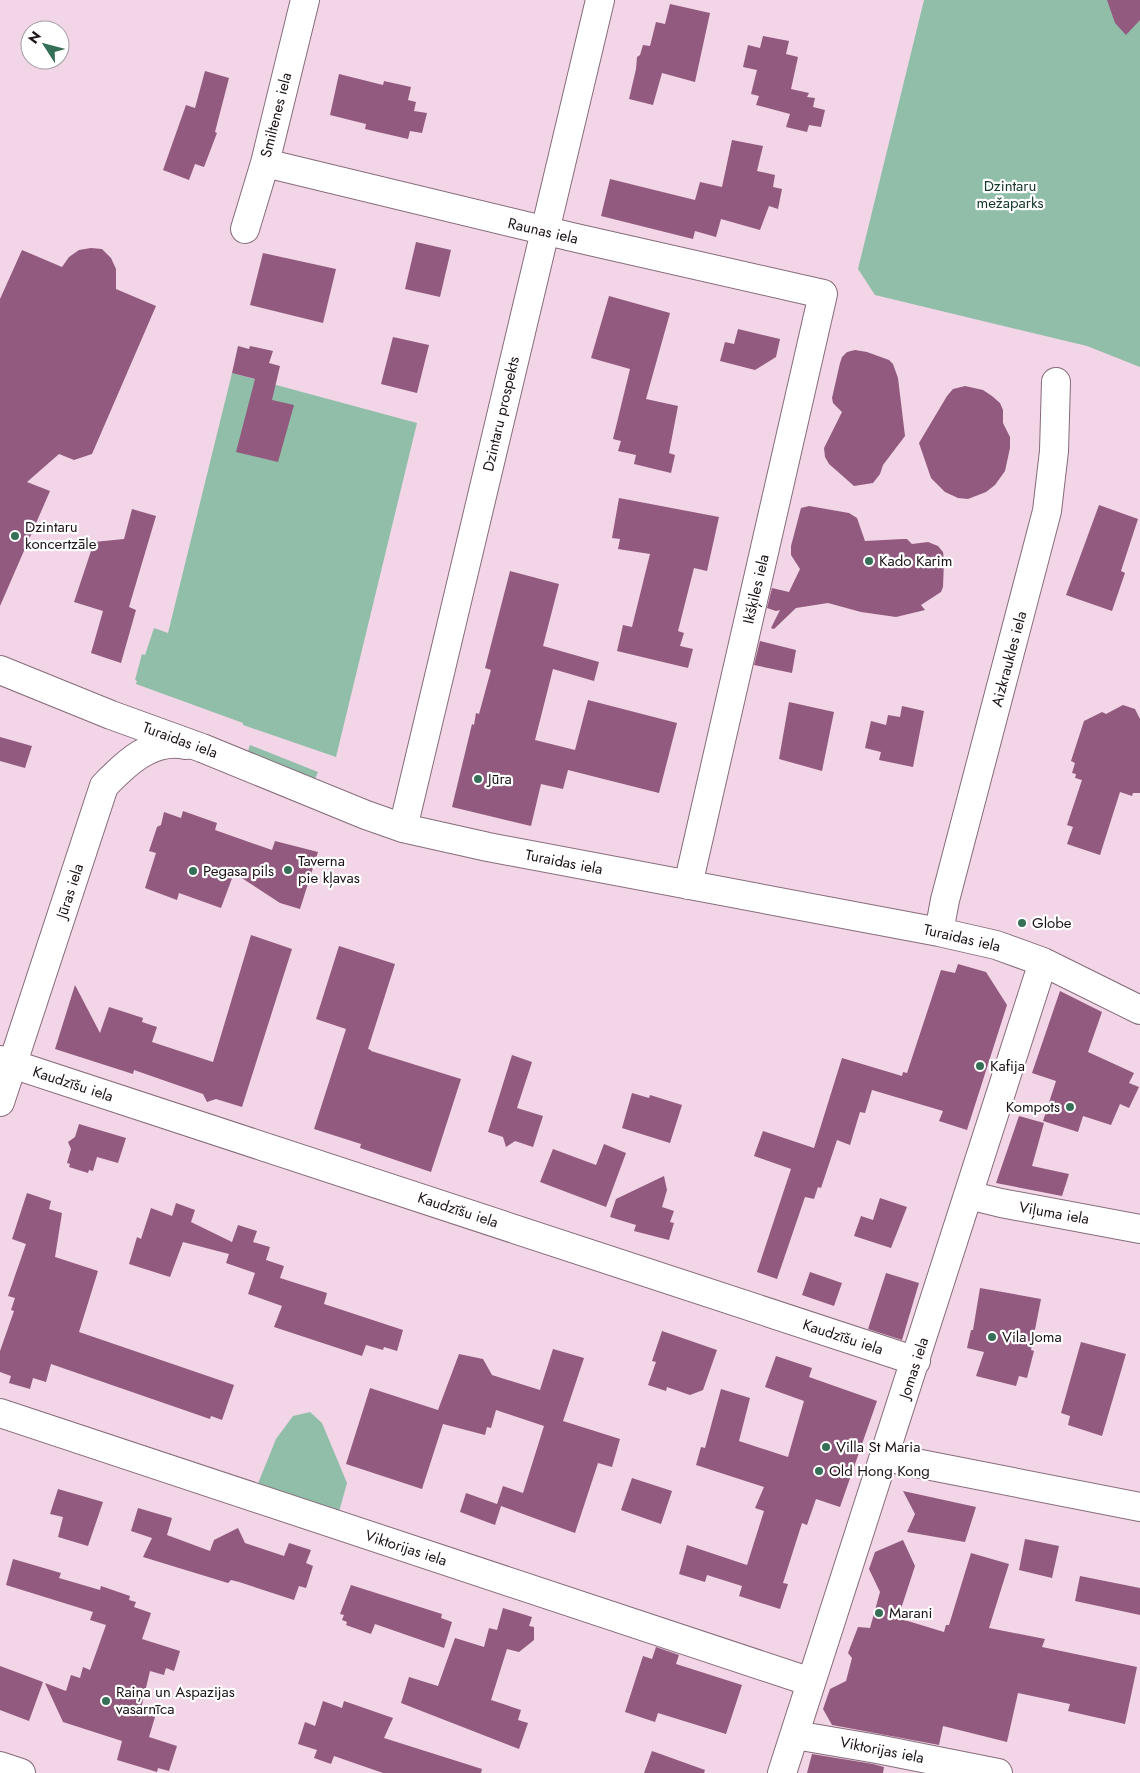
<svg xmlns="http://www.w3.org/2000/svg" width="1140" height="1773" viewBox="0 0 1140 1773" font-family="Jost,sans-serif">
  <style>
    .green { fill: #91bea9 }
    .building { fill: #925a7e }
    .lines { fill: none; stroke-linecap: round; stroke-linejoin: round }
    .minor-casing { stroke: #866c7b; stroke-width: 30 }
    .minor { stroke: #fff; stroke-width: 28 }
    .poi-dot { fill: #366f57; stroke: #fff; stroke-width: 2 }
    .labels { text-anchor: middle; dominant-baseline: central; stroke-width: 4.5; stroke-linejoin: round; paint-order: stroke }
    .street-label { font-size: 15px; fill: #1c1218; stroke: #fff }
    .park-label { font-size: 15px; fill: #16372a; stroke: #fff }
    .poi-label { font-size: 15px; fill: #1c1218; stroke: #fff; text-anchor: start }
  </style>
  <rect width="100%" height="100%" fill="#f2d5e6"/>
  <!-- green -->
  <path class="green" d="M924 0H1140V367L1087 346 875 295 858 269Z
    M232 373 417 423 336 757 243 725V723L136 684 137 681 135 680 142 654 145 655 154 628 168 633Z
    M250 745 318 772 314 781 247 754Z
    M310 1412 322 1423 347 1483 339 1512 257 1486 276 1439 293 1416Z"/>
  <!-- building -->
  <path class="building" d="M1107 0H1140V20L1126 35 1115 23Z
    M670 4 710 13 695 82 662 73 653 105 629 99 636 69 637 57 640 55 643 45 650 46 656 22 665 24Z
    M763 36 789 41 786 54 798 57 791 89 809 93 807 97 815 98 813 107 825 110 821 127 809 125 807 132 786 127 790 114 756 105 759 96 751 94 757 70 743 67 748 45 760 48Z
    M205 71 229 78 215 132 217 133 204 167 195 164 189 180 163 170 186 105 195 108Z
    M339 74 383 85 384 81 411 87 408 100 416 102 414 111 427 113 422 133 410 131 408 139 365 129 366 124 330 115Z
    M732 140 763 146 757 171 775 175 773 187 782 189 778 209 769 206 760 230 721 219 716 237 695 231 693 239 601 216 610 179 695 200 700 182 722 187Z
    M416 242 451 250 440 297 405 289Z
    M91 248 102 249 111 258 116 269V289L156 306 92 454 74 460 59 454 27 482 50 491 0 606V299L22 250 62 267 69 257 79 250Z
    M263 253 336 269 323 323 250 305Z
    M609 296 670 313 646 399 678 406 669 453 675 455 671 473 634 464 636 455 618 451 621 441 613 439 630 369 591 358Z
    M738 329 780 339 776 357 755 370 720 361 725 342 734 344Z
    M393 337 429 345 417 393 381 384Z
    M238 346 249 349 250 346 273 351 269 363 280 366 272 400 294 405 278 462 236 452 255 379 232 373Z
    M855 350 867 352 889 360 893 364 898 378 905 436 883 465 880 474 873 483 854 486 829 464 825 457 824 448 842 412 833 403 832 398 840 363 842 357 847 352Z
    M965 386 983 390 992 396 1000 403 1003 410V423L1010 437V448L1005 471 995 485 986 492 968 499 958 498 945 492 931 478 919 443 947 396 953 389Z
    M619 498 719 517 707 571 694 568 678 631 684 633 680 646 693 649 688 668 617 651 623 625 632 627 650 554 618 549 620 539 612 538Z
    M1099 505 1138 519 1121 571 1125 573 1112 611 1066 595Z
    M809 506 849 513 857 518 865 541 903 539H907L912 544 928 542 938 546 943 552 944 560 943 587 941 592 921 605 925 610 896 617 861 612 828 603 796 608 774 629 771 628 780 610 776 611 767 608 772 588 789 592 800 569 791 555V546L801 508Z
    M132 509 156 516 129 607 136 610 121 663 91 653 103 611 74 602 94 542 124 539Z
    M510 571 559 584 543 646 599 662 594 681 553 669 535 740 575 750 588 700 677 723 659 793 568 770 563 789 541 784 531 826 452 807 472 724 474 725 476 713 479 714 491 670 485 668Z
    M760 641 796 650 792 673 754 665Z
    M789 702 834 712 822 771 779 759Z
    M1123 705 1135 709 1140 719V793H1133L1132 796 1120 792 1100 855 1067 844 1073 827 1067 825 1082 780 1075 778 1076 774 1072 773 1075 763 1071 761 1084 721 1102 712 1106 714Z
    M902 706 924 711 913 767 879 760 881 752 865 748 871 721 886 725 888 715 900 717Z
    M0 737 32 746 25 768 0 761Z
    M183 811 217 823 215 830 272 850 275 841 318 852 300 909 280 903 234 873 221 908 179 893 177 900 145 888 156 853 149 851 157 827 161 825 164 812 181 818Z
    M251 935 292 949 242 1107 216 1099 207 1102 203 1094 134 1070 133 1074 55 1049 75 985 100 1033 109 1007 143 1018 142 1022 157 1027 152 1042 213 1062Z
    M339 946 395 964 368 1049 371 1050V1051L461 1079 431 1172 360 1148 361 1144 314 1129 346 1029 316 1019Z
    M958 964 986 972 1007 1005 967 1130 939 1121 943 1111 872 1090 865 1113 860 1112 850 1145 837 1140 821 1188 818 1187 814 1199 805 1197 777 1279 757 1272 791 1169 754 1156 763 1131 814 1148 842 1058 902 1076 903 1072 907 1073 941 970 955 973Z
    M1060 991 1102 1012 1088 1052 1134 1073 1129 1083 1139 1087 1129 1108 1120 1104 1111 1125 1083 1116 1078 1132 1043 1121 1056 1081 1032 1073Z
    M512 1055 532 1062 517 1108 543 1116 533 1147 515 1141 506 1147 503 1137 488 1132Z
    M632 1093 649 1098 650 1095 682 1105 670 1143 622 1128Z
    M1019 1116 1044 1123 1032 1166 1069 1174 1062 1196 996 1183Z
    M79 1124 126 1138 118 1163 97 1157 93 1171 89 1170 88 1173 69 1167 70 1164 67 1163 71 1149 68 1142 75 1137Z
    M604 1144 626 1153 606 1207 540 1182 553 1149 596 1165Z
    M664 1176 667 1190 662 1207 674 1211 670 1222 674 1223 669 1240 634 1231 636 1225 610 1217 616 1199Z
    M27 1193 51 1201 49 1209 62 1213 55 1257 98 1271 79 1332 234 1385 222 1420 211 1416 210 1419 51 1364 46 1382 33 1378 30 1389 9 1383 11 1376 0 1372V1351L14 1311 11 1310 15 1298 8 1296 26 1244 12 1239Z
    M880 1198 907 1207 891 1248 854 1236 861 1216 873 1220Z
    M176 1203 195 1210 191 1222 232 1242 238 1225 257 1231 253 1242 270 1247 266 1260 284 1266 280 1278 327 1293 324 1304 403 1330 397 1351 384 1347 383 1350 366 1345 362 1356 274 1327 282 1306 248 1294 255 1273 226 1263 229 1254 183 1242 170 1277 129 1264 137 1237 141 1239 151 1208 172 1216Z
    M810 1272 842 1283 834 1306 802 1295Z
    M886 1273 919 1283 902 1340 868 1329Z
    M980 1288 1041 1299 1031 1350 1034 1351 1027 1378 1019 1376 1016 1386 976 1376 984 1352 967 1348 971 1330H973Z
    M662 1331 717 1350 703 1390 690 1395 667 1387 666 1391 648 1385 656 1362 652 1361Z
    M1081 1342 1126 1354 1102 1436 1068 1425 1070 1416 1061 1413Z
    M553 1349 584 1358 563 1421 620 1439 612 1467 598 1463 575 1533 501 1506 495 1525 460 1512 466 1493 497 1504 503 1486 523 1493 544 1426 496 1410 491 1428 487 1427 485 1435 443 1424 422 1489 346 1464 370 1388 438 1410 459 1354 483 1359 492 1375 540 1390Z
    M776 1356 812 1368 809 1377 877 1401 840 1507 816 1499 807 1525 802 1523 783 1583 788 1584 780 1609 739 1596 742 1586 707 1575 705 1582 679 1574 687 1545 747 1565 764 1511 755 1508 764 1487 696 1465 701 1447 705 1448 721 1389 750 1398 739 1441 788 1457 804 1401 765 1387Z
    M632 1478 672 1491 661 1524 621 1510Z
    M58 1489 103 1502 88 1546 58 1537 63 1517 50 1514Z
    M903 1491 976 1507 965 1542 907 1532 915 1514Z
    M138 1508 172 1518 167 1535 210 1551 214 1540 238 1528 245 1543 284 1556 289 1543 311 1550 306 1563 313 1566 306 1588 299 1586 294 1600 239 1582 231 1580 228 1583 143 1557 152 1538 131 1531Z
    M1025 1539 1059 1546 1052 1578 1019 1570Z
    M903 1540 915 1566 898 1618 944 1632 946 1625H949L971 1553 1009 1564 989 1628 1045 1639 1042 1647 1137 1667 1125 1724 1068 1711 1070 1704 1018 1693 1007 1742 943 1726 939 1745 832 1725 823 1709 830 1689 846 1681 852 1658 848 1653 858 1627 870 1628 880 1592 869 1569 875 1552Z
    M13 1559 61 1573 59 1578 100 1590 101 1586 130 1596 129 1600 136 1602 134 1607 151 1613 142 1639 180 1651 174 1671 166 1668 164 1675 150 1671 140 1713 155 1717 149 1737 177 1746 169 1771 158 1768 157 1772 117 1760 122 1741 63 1722 45 1683 66 1691 71 1675 80 1678 83 1667 90 1670 106 1625 90 1620 93 1612 6 1585Z
    M1080 1576 1140 1588V1615L1075 1601Z
    M351 1585 442 1614 441 1618 452 1622 444 1648 375 1624 371 1634 346 1625 347 1622 342 1620 344 1615 340 1614Z
    M503 1608 532 1617 529 1626 534 1627V1640L519 1652 507 1649 491 1700 521 1710 518 1720 528 1723 519 1749 401 1703 409 1677 438 1686 455 1638 484 1647 489 1628 497 1630Z
    M656 1647 679 1655 676 1664 742 1685 726 1734 658 1713 655 1722 625 1712 643 1656 652 1659Z
    M0 1666 43 1682 29 1721 0 1710Z
    M323 1701 342 1708 344 1701 393 1718 384 1738 482 1769 481 1773H383L334 1756 331 1764 314 1758 317 1750 298 1744 305 1722 315 1726Z
    M652 1751 705 1770 704 1773H644Z
    M812 1754 873 1764 884 1767 883 1773H807Z"/>
  <g class="lines">
    <!-- minor casing -->
    <g class="minor-casing">
      <path id="minor" d="M265 163 572 237 823 294 688 885
        M245 229 265 163 305 0
        M0 670 111 715 202 748 366 815 403 828 488 847 939 932 996 945 1043 962 1140 1010
        M403 828 600 0
        M939 932 945 900 1047 511 1054 451 1056 382
        M0 1060 916 1361
        M0 1102 104 786C126 763 152 738 186 745
        M968 1195 1001 1203 1140 1229
        M0 1413 811 1682
        M885 1457 1140 1507
        M795 1735 877 1749 998 1773
        M0 1766 21 1773
        M782 1773 1043 962"/>
    </g>
    <!-- minor -->
    <use href="#minor" class="minor"/>
  </g>
  <!-- markers -->
  <g class="poi-dot">
    <circle cx="15" cy="536" r="5"/>
    <circle cx="869" cy="561" r="5"/>
    <circle cx="478" cy="779" r="5"/>
    <circle cx="288" cy="870" r="5"/>
    <circle cx="193" cy="871" r="5"/>
    <circle cx="1022" cy="923" r="5"/>
    <circle cx="980" cy="1066" r="5"/>
    <circle cx="1070" cy="1107" r="5"/>
    <circle cx="992" cy="1337" r="5"/>
    <circle cx="826" cy="1447" r="5"/>
    <circle cx="819" cy="1471" r="5"/>
    <circle cx="879" cy="1613" r="5"/>
    <circle cx="106" cy="1701" r="5"/>
  </g>
  <g class="labels">
    <!-- street labels -->
    <g class="street-label">
      <text transform="translate(276 115) rotate(-76)">Smiltenes iela</text>
      <text transform="translate(543 231) rotate(13)">Raunas iela</text>
      <text transform="translate(501 414) rotate(-77)">Dzintaru prospekts</text>
      <text transform="translate(756 589) rotate(-77)">Ikšķiles iela</text>
      <text transform="translate(1009 659) rotate(-75)">Aizkraukles iela</text>
      <text transform="translate(180 740) rotate(20)">Turaidas iela</text>
      <text transform="translate(564 862) rotate(11)">Turaidas iela</text>
      <text transform="translate(70 891) rotate(-72)">Jūras iela</text>
      <text transform="translate(962 938) rotate(13)">Turaidas iela</text>
      <text transform="translate(73 1084) rotate(18)">Kaudzīšu iela</text>
      <text transform="translate(458 1210) rotate(18)">Kaudzīšu iela</text>
      <text transform="translate(1054 1213) rotate(10)">Viļuma iela</text>
      <text transform="translate(843 1337) rotate(18)">Kaudzīšu iela</text>
      <text transform="translate(914 1368) rotate(-72)">Jomas iela</text>
      <text transform="translate(406 1548) rotate(18)">Viktorijas iela</text>
      <text transform="translate(882 1750) rotate(11)">Viktorijas iela</text>
    </g>
    <!-- park labels -->
    <g class="park-label">
      <text x="1010" y="186">Dzintaru<tspan x="1010" dy="17">mežaparks</tspan></text>
    </g>
    <!-- poi labels -->
    <g class="poi-label">
      <text x="25" y="527">Dzintaru<tspan x="25" dy="17">koncertzāle</tspan></text>
      <text x="879" y="561">Kado Karim</text>
      <text x="488" y="779">Jūra</text>
      <text x="298" y="861">Taverna<tspan x="298" dy="17">pie kļavas</tspan></text>
      <text x="203" y="871">Pegasa pils</text>
      <text x="1032" y="923">Globe</text>
      <text x="990" y="1066">Kafija</text>
      <text x="1060" y="1107" text-anchor="end">Kompots</text>
      <text x="1002" y="1337">Vila Joma</text>
      <text x="836" y="1447">Villa St Maria</text>
      <text x="829" y="1471">Old Hong Kong</text>
      <text x="889" y="1613">Marani</text>
      <text x="116" y="1692">Raiņa un Aspazijas<tspan x="116" dy="17">vasarnīca</tspan></text>
    </g>
  </g>
  <!-- north arrow -->
  <g transform="translate(45 45) rotate(306)"><circle r="24" fill="#ffffff" stroke="#a4a0a3"/>
  <path d="M0-4L9 19L0 12L-9 19Z" fill="#366f57"/>
  <text y="-8" font-size="14" font-weight="bold" text-anchor="middle" fill="#1c1218">N</text>
  </g>
</svg>
